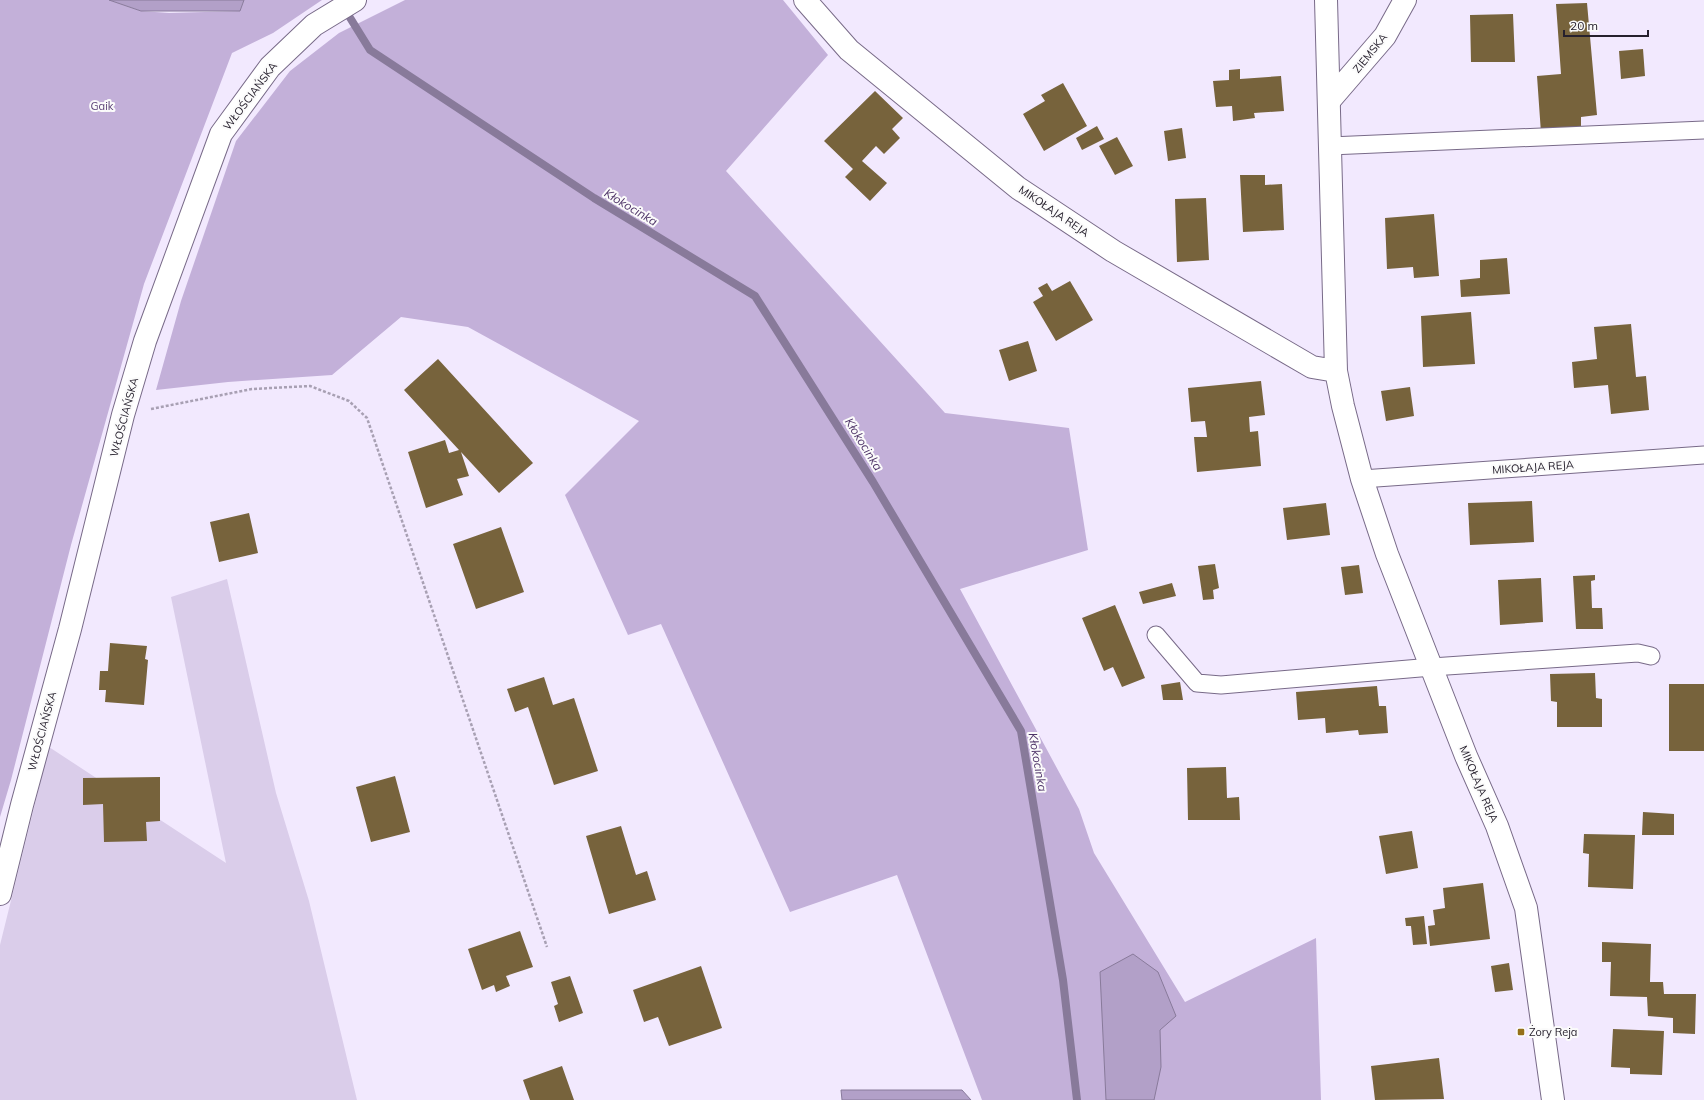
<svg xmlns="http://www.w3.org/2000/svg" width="1704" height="1100" viewBox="0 0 1704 1100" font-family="Mulish,sans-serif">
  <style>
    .green { fill: #dacdea }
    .forest { fill: #c3b0d9 }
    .water { fill: #b2a0c8; stroke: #887a9a }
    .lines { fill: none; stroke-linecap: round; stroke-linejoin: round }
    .stream { stroke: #887a9a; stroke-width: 8 }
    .building { fill: #77633c }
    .lane-casing { stroke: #786a88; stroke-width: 19 }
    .street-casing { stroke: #786a88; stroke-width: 24 }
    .secondary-casing { stroke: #786a88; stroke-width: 24 }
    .path { stroke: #a8a0b3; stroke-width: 2.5; stroke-dasharray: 3 2; stroke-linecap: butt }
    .lane { stroke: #fff; stroke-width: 17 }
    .street { stroke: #fff; stroke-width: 22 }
    .secondary { stroke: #fff; stroke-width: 22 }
    .poi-dot { fill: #957019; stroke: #fbfbfb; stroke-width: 1.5 }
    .labels { text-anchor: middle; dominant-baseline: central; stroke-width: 4; stroke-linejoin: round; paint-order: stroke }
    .street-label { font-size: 11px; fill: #26202d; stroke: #fbfbfb }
    .park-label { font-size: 11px; fill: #5a4076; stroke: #fbfbfb }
    .poi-label { font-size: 11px; fill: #26202d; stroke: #fbfbfb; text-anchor: start }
    .water-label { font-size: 12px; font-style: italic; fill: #4d3367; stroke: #fbfbfb }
  </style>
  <rect width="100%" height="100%" fill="#f2e9fe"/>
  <!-- green -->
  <path class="green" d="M227 579 276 793 309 901 357 1100H0V945L49 747 226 863 171 597Z"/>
  <!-- forest -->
  <path class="forest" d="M0 0H109L141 11 169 13 240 11 244 0H322L273 33 232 53 144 284 71 545 11 780 0 817Z
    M405 0H783L828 55 726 171 945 413 1069 428 1088 550 960 589 1079 809 1094 853 1185 1002 1316 938 1321 1100H982L897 875 790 912 661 624 628 635 565 495 639 421 468 327 401 317 332 375 228 382 156 390 181 301 236 141 290 71 339 33Z"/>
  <!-- water -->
  <path class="water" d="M109 0H244L240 11H141Z
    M1133 954 1158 972 1176 1016 1160 1030 1161 1067 1154 1100H1106L1100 972Z
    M841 1090H962L971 1100H842Z"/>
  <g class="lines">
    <!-- stream -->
    <path class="stream" d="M344 8 370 50 594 198 755 296 873 482 1021 731 1063 980 1077 1100"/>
  </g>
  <!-- building -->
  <path class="building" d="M1587 3 1597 115 1581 117V132L1541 133 1537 76 1561 74 1556 4Z
    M1513 14 1515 62H1471L1470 15Z
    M1643 49 1645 76 1621 79 1619 51Z
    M1240 69V79L1281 76 1284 111 1254 113 1255 118 1233 121 1232 106 1216 107 1213 81 1229 80V70Z
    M1063 83 1087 126 1044 151 1023 114 1045 101 1041 95Z
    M875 91 903 118 892 129 900 138 884 154 876 146 862 161 887 183 870 201 845 177 853 169 824 141Z
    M1097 126 1104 139 1082 150 1076 138Z
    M1182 128 1186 158 1168 161 1164 131Z
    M1117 137 1133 166 1115 175 1099 146Z
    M1240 175H1265V185L1282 184 1284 230 1243 232Z
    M1206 198 1209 260 1177 262 1175 199Z
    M1434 214 1439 276 1414 278 1413 267 1387 269 1385 218Z
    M1507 258 1510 294 1461 297 1460 280 1480 278V260Z
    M1070 281 1093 320 1056 341 1033 302 1043 296 1038 288 1047 283 1052 291Z
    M1471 312 1475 364 1423 367 1421 316Z
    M1631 324 1636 377 1646 376 1649 410 1611 414 1608 385 1574 388 1572 362 1597 359 1594 327Z
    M1028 341 1037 371 1009 381 999 350Z
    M438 359 533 463 499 493 461 452 469 476 457 479 463 495 426 508 408 452 445 440 449 453 459 450 404 390Z
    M1261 381 1265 415 1249 417 1250 432 1258 431 1261 466 1197 472 1194 437H1207L1205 421 1191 422 1188 388Z
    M1410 387 1414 416 1386 421 1381 391Z
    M1532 501 1534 542 1470 545 1468 503Z
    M1326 503 1330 535 1287 540 1283 508Z
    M249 513 258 553 219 562 210 522Z
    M501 527 524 592 476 609 453 544Z
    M1215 564 1219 588 1213 590 1214 599 1203 600 1198 566Z
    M1359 565 1363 593 1345 595 1341 567Z
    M1595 575V580L1591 581 1592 608H1602L1603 629H1576L1573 576Z
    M1541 578 1543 622 1500 625 1498 580Z
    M1172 583 1176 596 1143 604 1139 592Z
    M1115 605 1145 678 1122 687 1113 667 1104 671 1082 618Z
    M110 643 147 646 145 659 148 660 144 705 105 702 106 690H99L100 671H108Z
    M1595 673 1596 698 1602 699V727H1557V702L1551 701 1550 674Z
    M544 677 553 705 574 698 598 771 554 785 528 707 515 712 507 689Z
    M1180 682 1183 700H1163L1161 685Z
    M1669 684H1704V751H1669Z
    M1377 686 1379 706H1386L1388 733 1359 735 1358 730 1326 733 1325 718 1298 720 1296 692Z
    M1226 767 1227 798 1239 797 1240 820H1188L1187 768Z
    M395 776 410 832 371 842 356 787Z
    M160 777V821L146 822 147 841 104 842 103 804 83 805V778Z
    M1643 812 1674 814V835H1642Z
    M621 826 636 875 647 871 656 900 609 914 586 836Z
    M1412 831 1418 868 1386 874 1379 836Z
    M1584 834 1635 835 1633 889 1588 887 1589 854 1583 853Z
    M1483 883 1490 939 1430 946 1428 926 1435 925 1433 910 1445 908 1443 888Z
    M1424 916 1427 944 1413 945 1411 926H1406L1405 918Z
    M520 931 533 967 506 976 510 986 496 992 494 985 482 990 468 949Z
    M1602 942 1651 944 1650 982H1663L1664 994H1696L1695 1034 1673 1033V1018L1648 1016 1647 997 1610 996 1611 962H1602Z
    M1509 963 1513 990 1495 992 1491 966Z
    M701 966 722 1028 669 1046 658 1017 644 1022 633 990Z
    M570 976 583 1013 559 1022 554 1006 558 1004 551 982Z
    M1613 1029 1664 1031 1662 1075 1630 1074V1068L1611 1067Z
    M1439 1058 1444 1099 1375 1100 1371 1066Z
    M562 1066 574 1100H530L523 1080Z"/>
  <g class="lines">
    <!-- lane casing -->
    <g class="lane-casing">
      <path id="lane" d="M1330 146 1704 130
        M1362 479 1704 455
        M1156 635 1197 683 1221 685 1432 667 1638 653 1651 656"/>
    </g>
    <!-- street casing -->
    <g class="street-casing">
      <path id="street" d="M1329 101 1385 36 1405 0"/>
    </g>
    <!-- secondary casing -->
    <g class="secondary-casing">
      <path id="secondary" d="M805 0 849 50 1018 188 1113 251 1312 367 1336 371
        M1326 0 1336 371 1343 406 1362 479 1387 554 1466 756 1497 826 1526 908 1553 1100
        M0 894 22 805 70 629 123 415 145 341 221 134 270 67 314 25 355 0"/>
    </g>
    <!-- path -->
    <path class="path" d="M151 409 252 389 310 386 349 401 367 418 547 947"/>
    <!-- lane -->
    <use href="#lane" class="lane"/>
    <!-- street -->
    <use href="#street" class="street"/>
    <!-- secondary -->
    <use href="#secondary" class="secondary"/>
  </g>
  <!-- markers -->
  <rect class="poi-dot" x="1517" y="1028" width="8" height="8" rx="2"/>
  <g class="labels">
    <!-- street labels -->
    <g class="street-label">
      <text transform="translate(1370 53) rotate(-51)">ZIEMSKA</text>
      <text transform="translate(250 96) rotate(-53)">WŁOŚCIAŃSKA</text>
      <text transform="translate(1054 211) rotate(34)">MIKOŁAJA REJA</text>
      <text transform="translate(124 417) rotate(-75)">WŁOŚCIAŃSKA</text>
      <text transform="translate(1533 467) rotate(-4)">MIKOŁAJA REJA</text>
      <text transform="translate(42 731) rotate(-75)">WŁOŚCIAŃSKA</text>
      <text transform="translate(1479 784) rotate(67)">MIKOŁAJA REJA</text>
    </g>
    <!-- park labels -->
    <g class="park-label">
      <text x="102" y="106">Gaik</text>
    </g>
    <!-- poi labels -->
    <g class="poi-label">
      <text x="1529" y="1032">Żory Reja</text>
    </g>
    <!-- water labels -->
    <g class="water-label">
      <text transform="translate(631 207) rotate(31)">Kłokocinka</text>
      <text transform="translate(864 444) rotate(58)">Kłokocinka</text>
      <text transform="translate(1038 762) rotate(80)">Kłokocinka</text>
    </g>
  </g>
  <!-- scale -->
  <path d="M1564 30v6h84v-6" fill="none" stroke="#26202d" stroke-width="2"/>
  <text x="1570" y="30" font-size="12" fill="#26202d" stroke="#fbfbfb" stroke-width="3" paint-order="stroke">20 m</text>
</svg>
